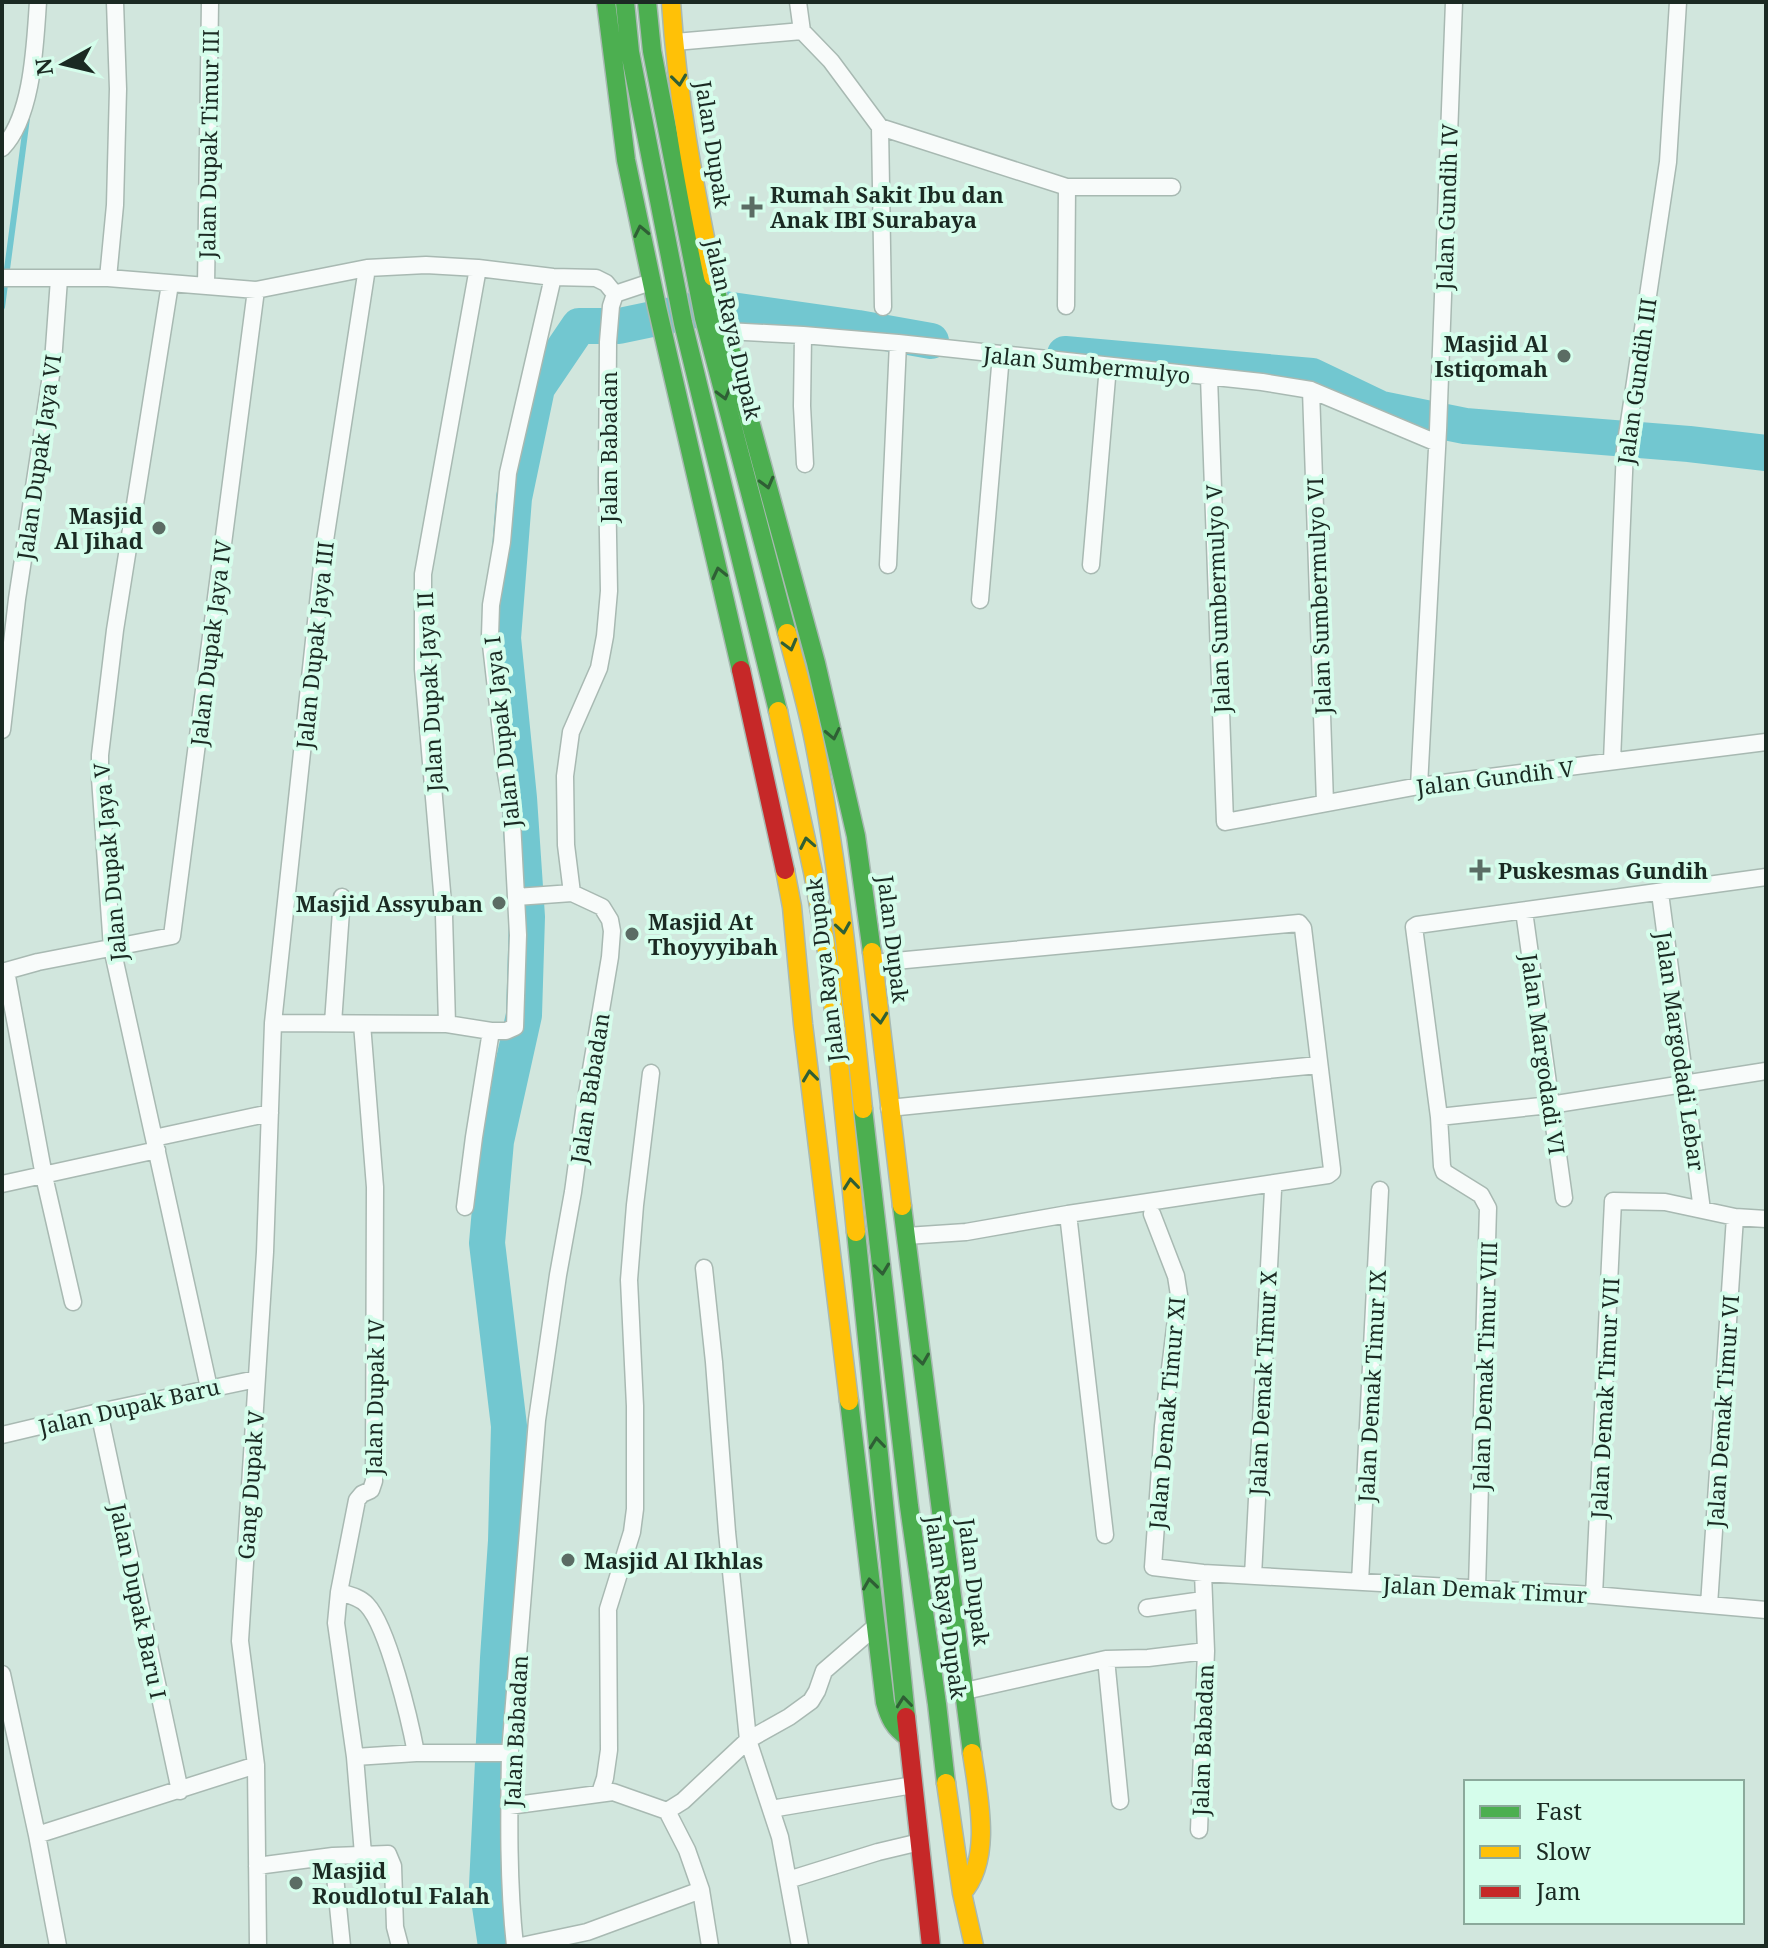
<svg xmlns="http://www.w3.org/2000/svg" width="1768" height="1948" viewBox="0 0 1768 1948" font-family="'Noto Serif',serif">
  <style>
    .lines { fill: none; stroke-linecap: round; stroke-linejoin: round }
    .stream { stroke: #72c7d0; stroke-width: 6 }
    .river { stroke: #72c7d0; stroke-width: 36 }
    .street-casing { stroke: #a8b9b2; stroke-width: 19 }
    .fast-casing { stroke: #a8b9b2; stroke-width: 21 }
    .slow-casing { stroke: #a8b9b2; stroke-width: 21 }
    .jam-casing { stroke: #a8b9b2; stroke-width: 21 }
    .street { stroke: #f8fbfa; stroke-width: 16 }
    .fast { stroke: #4caf50; stroke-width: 18 }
    .slow { stroke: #ffc107; stroke-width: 18 }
    .jam { stroke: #c62828; stroke-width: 18 }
    .oneway { stroke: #2f5f35 }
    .poi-dot { fill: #5b6c64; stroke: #d5fdeb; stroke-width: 3 }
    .labels { text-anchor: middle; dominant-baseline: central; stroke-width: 8; stroke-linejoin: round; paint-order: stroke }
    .street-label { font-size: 22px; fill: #1b2a23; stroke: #d5fdeb }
    .poi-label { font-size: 22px; font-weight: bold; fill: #1b2a23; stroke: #d5fdeb; text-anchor: start }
  </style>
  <rect width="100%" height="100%" fill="#d1e6dd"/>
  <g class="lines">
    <!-- stream -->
    <path class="stream" d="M2 307 27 118"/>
    <!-- river -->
    <path class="river" d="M1065 354 1312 376 1381 409 1465 426 1689 444 1766 453
      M496 1946 487 1886 498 1658 506 1541 509 1426 487 1243 496 1141 524 1015 527 917 519 798 503 638 514 498 537 388 579 326H619L710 307 858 328 931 341"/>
    <!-- street casing -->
    <g class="street-casing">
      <path id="street" d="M798 2 802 31
        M802 31 831 61 880 127 1067 187H1172
        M675 42 802 31
        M880 127 883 307
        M2 148C33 117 35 43 38 2
        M2 278H108L256 290 367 268 426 265 478 268 553 277 596 278 606 283 615 294
        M108 278 115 205 118 89 115 2
        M170 284 115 630 100 755V778L112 948 209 1388
        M206 286 210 2
        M1066 306 1067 187
        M726 331 803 335 898 343 1262 382 1311 390 1437 443
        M803 335 802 406 805 464
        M1209 377 1225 822 1419 786 1766 742
        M1311 390 1325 803
        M888 565 898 343
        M1091 565 1108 366
        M980 600 1001 355
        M2 730 17 599 53 362 59 279
        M1612 761 1625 449 1668 162 1678 2
        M1419 786 1438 430 1454 2
        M572 893 566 845 565 776 571 732 599 668 605 636 609 591 607 481 608 342 611 306 615 294 651 282
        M1660 893 1702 1210
        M1524 911 1564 1198
        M874 963 1299 923 1303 928 1332 1169V1172L1328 1175 1068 1214 966 1232 906 1236
        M6 971 44 1176 73 1302
        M2 972 38 962 172 936 256 290
        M273 1023 447 1024 491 1031H506L515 1027 518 935 511 802 505 768 490 636 491 605 502 542 508 473 553 277
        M333 1023 342 897
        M362 1024 375 1187 374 1481 371 1490 362 1494 357 1500 339 1592 336 1623 355 1757 363 1854
        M447 1024 444 915 423 669V574L478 268
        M889 1108 1318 1065
        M1439 1117 1550 1105 1766 1071
        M154 1138 270 1113
        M2 1184 157 1150
        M465 1207 474 1137 491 1031
        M1068 1214 1105 1535
        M1152 1214 1176 1276 1179 1295 1163 1426 1153 1567 1203 1573 1594 1595 1766 1610
        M704 1268 714 1362 727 1532 748 1740 780 1837 800 1946
        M99 1412 180 1791
        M2 1435 99 1412 256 1379
        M1253 1576 1273 1190
        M1360 1582 1380 1190
        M1477 1588 1488 1208 1481 1195 1444 1172 1442 1166 1439 1117 1414 927 1417 925 1766 877
        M339 1592C349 1595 360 1597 367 1605 388 1627 410 1721 416 1753
        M1594 1595 1613 1201 1665 1202 1735 1217 1766 1219
        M1709 1605 1735 1217
        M1147 1608 1203 1600
        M1106 1659 1120 1801
        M2 1674 37 1835 58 1946
        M965 1691 1106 1659 1148 1658 1206 1651
        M355 1757 416 1753H510
        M600 1793 605 1778 609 1750 608 1609 632 1532 635 1509V1406L629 1280 635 1205 651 1073
        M509 1806 613 1792 667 1811 683 1801 748 1740 789 1717 811 1701 817 1691 824 1671 876 1626
        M771 1809 913 1785
        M1199 1830 1206 1651 1203 1573
        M37 1835 256 1765
        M333 1856 342 1946
        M257 1866 333 1856 388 1854 393 1866 395 1927 400 1946
        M788 1880 878 1852 920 1842
        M701 1890 710 1946
        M258 1946 256 1765 240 1641 265 1252 273 1023 324 547 367 268
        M515 1946C508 1882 509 1817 510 1753L537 1420 558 1275 573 1192 584 1111 610 957 612 931 610 920 602 907 572 893 516 897
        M521 1946 587 1932 701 1890 687 1850 667 1811"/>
    </g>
    <!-- fast casing -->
    <g class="fast-casing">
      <path id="fast" d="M606 2 626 160 657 307 741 670
        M625 2 630 52 683 323 778 711
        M647 2 652 51 704 318 787 633
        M713 277 724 326 816 663 856 836 872 952
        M863 1109 909 1506 937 1704 946 1783
        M902 1206 972 1753
        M856 1232 906 1717
        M849 1401 885 1702C889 1717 894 1728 908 1737"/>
    </g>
    <!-- slow casing -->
    <g class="slow-casing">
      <path id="slow" d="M671 2C677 95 694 186 713 277
        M787 633C797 672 809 711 816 751 839 870 851 989 863 1109
        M778 711 813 872 829 963 856 1232
        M785 870 792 907 803 1024 849 1401
        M872 952 902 1206
        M946 1783 962 1893 974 1946
        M962 1893C993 1859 978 1795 972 1753"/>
    </g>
    <!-- jam casing -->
    <g class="jam-casing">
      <path id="jam" d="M741 670 785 870
        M906 1717 931 1946"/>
    </g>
    <!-- street -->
    <use href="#street" class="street"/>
    <!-- fast -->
    <use href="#fast" class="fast"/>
    <!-- slow -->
    <use href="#slow" class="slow"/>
    <!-- jam -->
    <use href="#jam" class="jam"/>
  </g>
  <!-- one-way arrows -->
  <defs><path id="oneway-chevron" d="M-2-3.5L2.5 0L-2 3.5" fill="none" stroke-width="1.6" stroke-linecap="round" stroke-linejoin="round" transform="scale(2)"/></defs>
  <g class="oneway">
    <use href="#oneway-chevron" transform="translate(679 80) rotate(83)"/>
    <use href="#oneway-chevron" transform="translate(641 231) rotate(-102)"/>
    <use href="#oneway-chevron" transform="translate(724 394) rotate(75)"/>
    <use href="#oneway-chevron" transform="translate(767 483) rotate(75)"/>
    <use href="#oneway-chevron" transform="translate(719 573) rotate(-103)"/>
    <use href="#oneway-chevron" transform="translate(790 645) rotate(75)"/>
    <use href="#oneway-chevron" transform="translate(833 734) rotate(78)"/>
    <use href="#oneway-chevron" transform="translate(807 843) rotate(-101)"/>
    <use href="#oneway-chevron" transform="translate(843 928) rotate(81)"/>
    <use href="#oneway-chevron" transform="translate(880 1018) rotate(84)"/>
    <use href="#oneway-chevron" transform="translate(810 1076) rotate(-97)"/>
    <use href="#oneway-chevron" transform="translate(851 1184) rotate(-96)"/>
    <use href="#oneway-chevron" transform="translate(882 1269) rotate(83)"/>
    <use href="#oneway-chevron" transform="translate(922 1359) rotate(82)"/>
    <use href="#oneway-chevron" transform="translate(877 1443) rotate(-96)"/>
    <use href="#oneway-chevron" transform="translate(870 1584) rotate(-98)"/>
    <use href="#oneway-chevron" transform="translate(904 1702) rotate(-96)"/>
  </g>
  <!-- markers -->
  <g class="poi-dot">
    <path d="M748 195h8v8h8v8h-8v8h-8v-8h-8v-8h8z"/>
    <circle cx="1564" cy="356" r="8"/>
    <circle cx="159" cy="528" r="8"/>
    <path d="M1476 858h8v8h8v8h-8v8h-8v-8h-8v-8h8z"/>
    <circle cx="499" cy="903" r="8"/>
    <circle cx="632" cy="934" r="8"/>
    <circle cx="568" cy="1560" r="8"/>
    <circle cx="296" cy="1883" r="8"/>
  </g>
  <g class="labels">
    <!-- street labels -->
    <g class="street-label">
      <text transform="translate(208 144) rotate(-89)">Jalan Dupak Timur III</text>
      <text transform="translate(714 144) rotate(81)">Jalan Dupak</text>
      <text transform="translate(1446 207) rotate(-88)">Jalan Gundih IV</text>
      <text transform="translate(734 329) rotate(77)">Jalan Raya Dupak</text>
      <text transform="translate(1087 364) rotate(6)">Jalan Sumbermulyo</text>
      <text transform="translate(1636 381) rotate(-82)">Jalan Gundih III</text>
      <text transform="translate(608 447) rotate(-90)">Jalan Babadan</text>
      <text transform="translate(38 457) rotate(-82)">Jalan Dupak Jaya VI</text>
      <text transform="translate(1318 596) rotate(-92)">Jalan Sumbermulyo VI</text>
      <text transform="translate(1217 599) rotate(-92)">Jalan Sumbermulyo V</text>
      <text transform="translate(210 643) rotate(-83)">Jalan Dupak Jaya IV</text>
      <text transform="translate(314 645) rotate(-84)">Jalan Dupak Jaya III</text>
      <text transform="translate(429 692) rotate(-93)">Jalan Dupak Jaya II</text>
      <text transform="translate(501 732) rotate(-96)">Jalan Dupak Jaya I</text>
      <text transform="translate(1495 777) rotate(-7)">Jalan Gundih V</text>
      <text transform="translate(109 862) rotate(-95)">Jalan Dupak Jaya V</text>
      <text transform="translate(894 939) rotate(83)">Jalan Dupak</text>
      <text transform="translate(824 970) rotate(-97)">Jalan Raya Dupak</text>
      <text transform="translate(1681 1051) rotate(82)">Jalan Margodadi Lebar</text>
      <text transform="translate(1544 1054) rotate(82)">Jalan Margodadi VI</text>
      <text transform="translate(589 1088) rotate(-81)">Jalan Babadan</text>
      <text transform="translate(1484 1366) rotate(-88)">Jalan Demak Timur VIII</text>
      <text transform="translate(1262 1383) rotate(-87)">Jalan Demak Timur X</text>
      <text transform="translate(1371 1386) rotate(-87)">Jalan Demak Timur IX</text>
      <text transform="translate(374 1397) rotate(-89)">Jalan Dupak IV</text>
      <text transform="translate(1604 1398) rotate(-87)">Jalan Demak Timur VII</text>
      <text transform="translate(129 1406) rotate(-13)">Jalan Dupak Baru</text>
      <text transform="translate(1722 1411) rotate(-86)">Jalan Demak Timur VI</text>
      <text transform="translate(1166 1413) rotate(-85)">Jalan Demak Timur XI</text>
      <text transform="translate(250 1485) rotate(-86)">Gang Dupak V</text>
      <text transform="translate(975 1582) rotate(83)">Jalan Dupak</text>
      <text transform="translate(1485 1589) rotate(3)">Jalan Demak Timur</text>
      <text transform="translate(139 1601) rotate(78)">Jalan Dupak Baru I</text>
      <text transform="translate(947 1607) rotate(82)">Jalan Raya Dupak</text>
      <text transform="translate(515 1731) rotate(-87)">Jalan Babadan</text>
      <text transform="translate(1202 1740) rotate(-88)">Jalan Babadan</text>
    </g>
    <!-- poi labels -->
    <g class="poi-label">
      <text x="770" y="194">Rumah Sakit Ibu dan<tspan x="770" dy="25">Anak IBI Surabaya</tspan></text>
      <text x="1548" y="343" text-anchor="end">Masjid Al<tspan x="1548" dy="25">Istiqomah</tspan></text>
      <text x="143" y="515" text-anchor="end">Masjid<tspan x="143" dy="25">Al Jihad</tspan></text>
      <text x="1498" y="870">Puskesmas Gundih</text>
      <text x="483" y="903" text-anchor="end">Masjid Assyuban</text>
      <text x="648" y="921">Masjid At<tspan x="648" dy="25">Thoyyyibah</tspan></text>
      <text x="584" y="1560">Masjid Al Ikhlas</text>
      <text x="312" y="1870">Masjid<tspan x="312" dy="25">Roudlotul Falah</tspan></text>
    </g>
  </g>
  <!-- border -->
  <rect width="1768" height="1948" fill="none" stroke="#1b2a23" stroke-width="8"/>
  <!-- legend -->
  <rect x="1464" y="1780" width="280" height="144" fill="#d5fdeb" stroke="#8ba99b" stroke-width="2"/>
  <rect x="1480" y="1806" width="40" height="12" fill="#4caf50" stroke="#8ba99b" stroke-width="2"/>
  <text x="1536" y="1820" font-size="24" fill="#1b2a23">Fast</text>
  <rect x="1480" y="1846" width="40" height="12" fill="#ffc107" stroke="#8ba99b" stroke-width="2"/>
  <text x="1536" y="1860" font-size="24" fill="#1b2a23">Slow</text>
  <rect x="1480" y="1886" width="40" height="12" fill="#c62828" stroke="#8ba99b" stroke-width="2"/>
  <text x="1536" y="1900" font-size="24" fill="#1b2a23">Jam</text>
  <!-- north arrow -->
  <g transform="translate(64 64) rotate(262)" stroke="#d5fdeb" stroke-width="6" paint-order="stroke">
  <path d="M0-6L14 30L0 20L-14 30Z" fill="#1b2a23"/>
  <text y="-12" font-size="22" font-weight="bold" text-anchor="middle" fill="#1b2a23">N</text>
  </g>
</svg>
